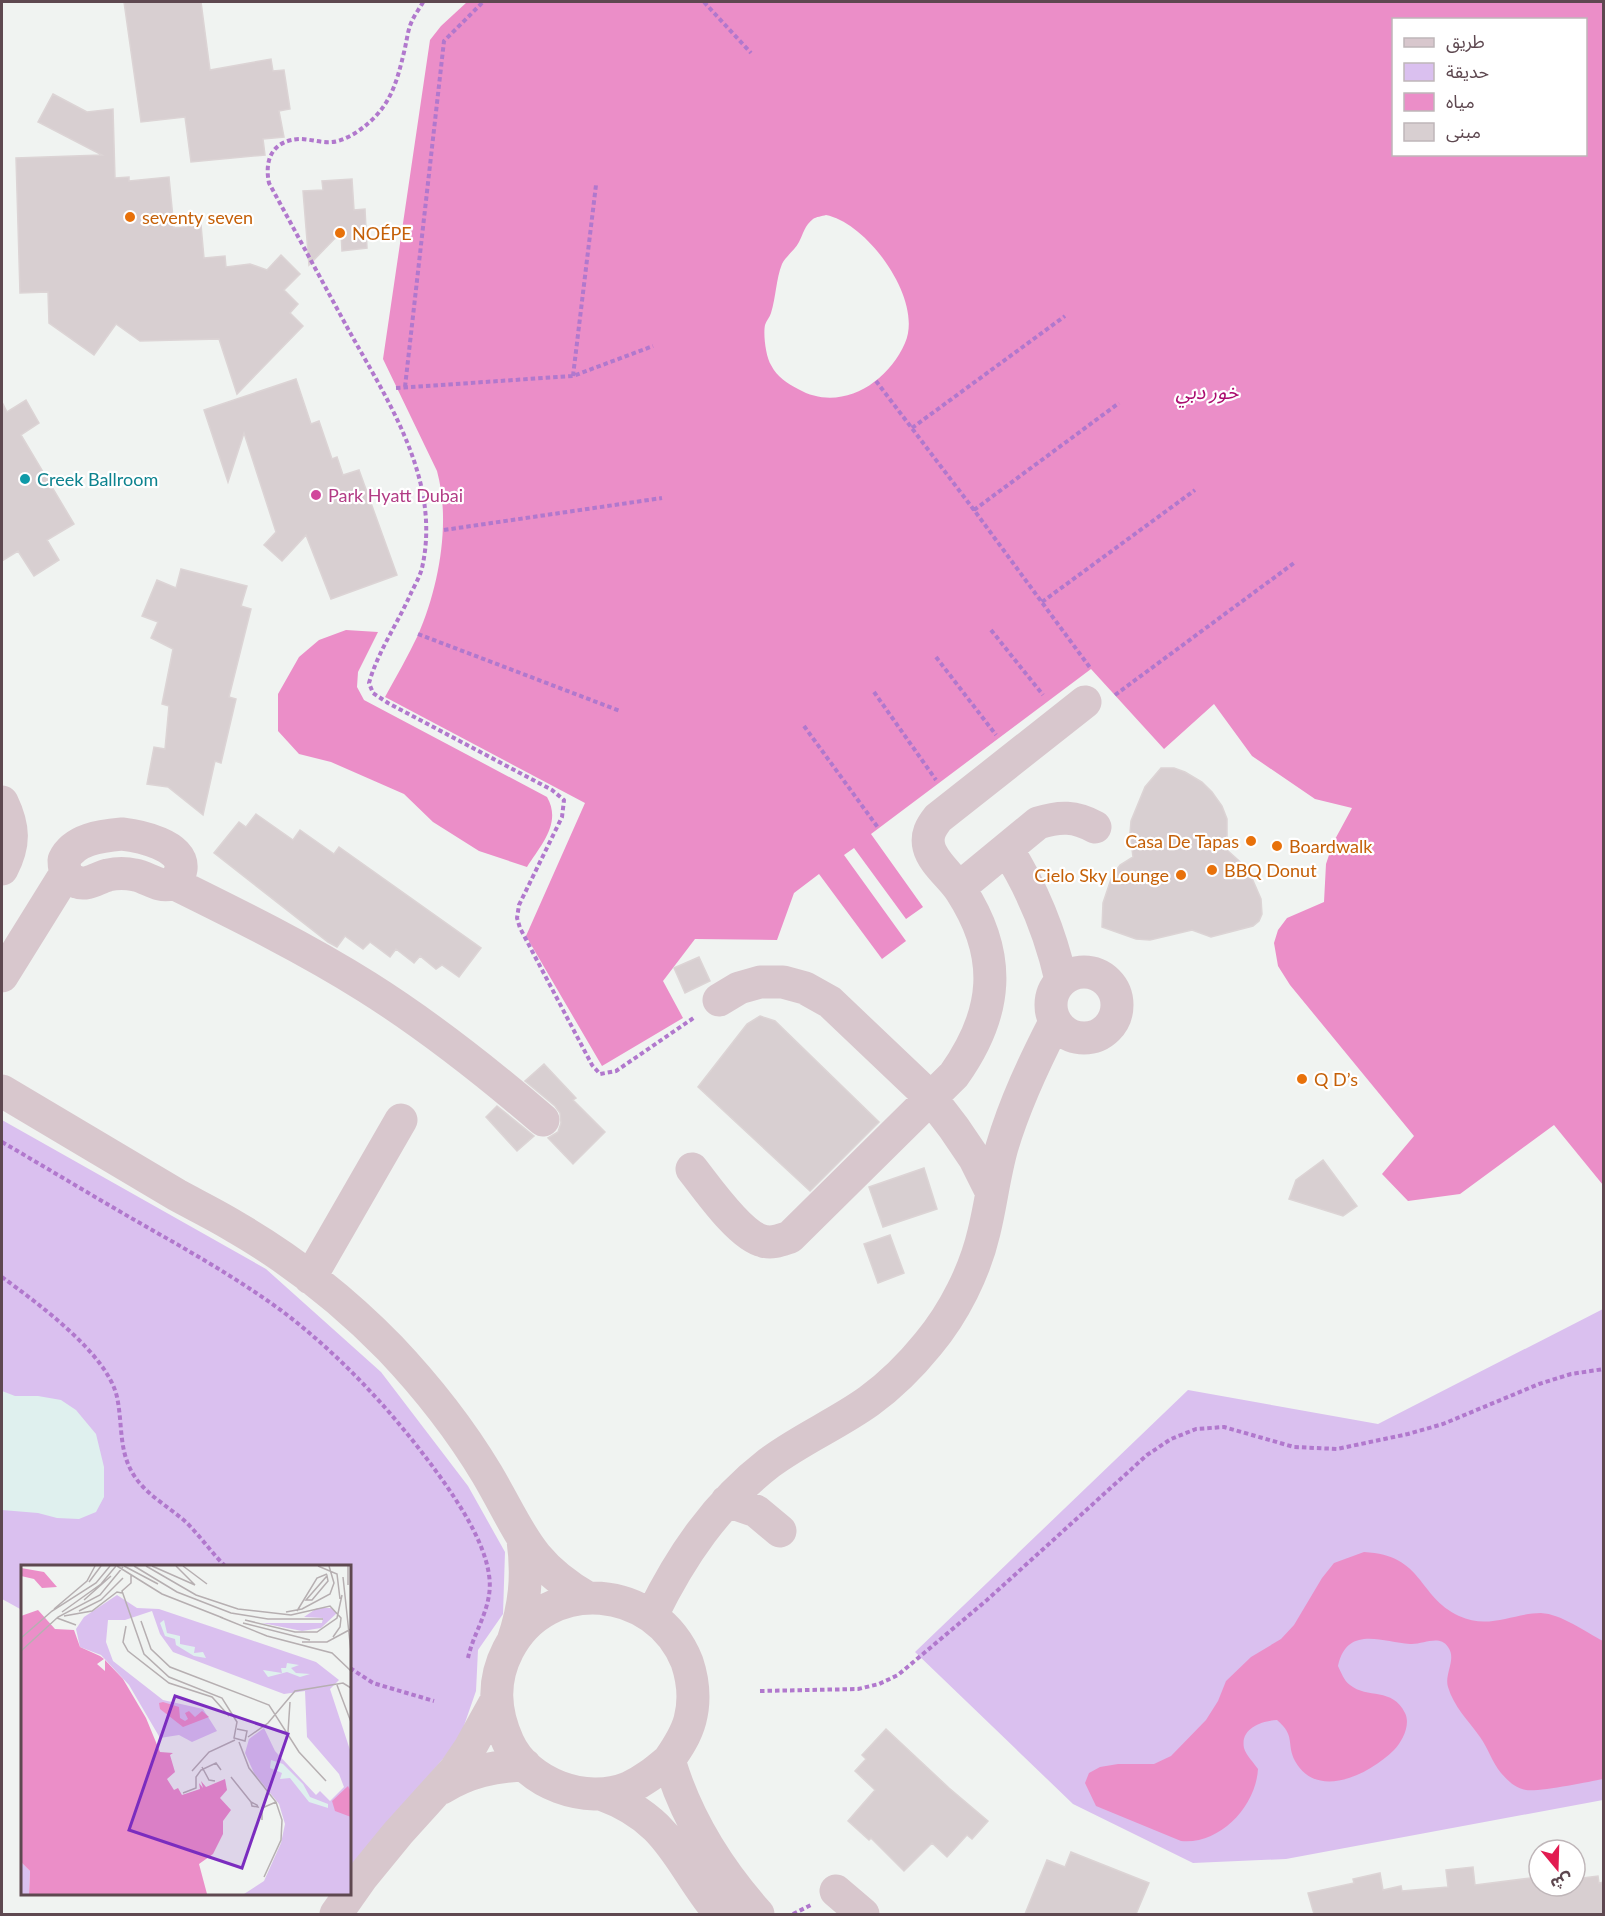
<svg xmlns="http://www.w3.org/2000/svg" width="1605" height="1916" viewBox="0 0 1605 1916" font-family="Lato,'Noto Sans Arabic',sans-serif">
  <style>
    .green { fill: #dac0ef }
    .sand { fill: #dff0ee }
    .water { fill: #eb8ec8; fill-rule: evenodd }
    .building { fill: #d8cfd1; stroke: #dcd4d5; stroke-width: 1.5 }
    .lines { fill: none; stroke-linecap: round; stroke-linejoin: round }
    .path { stroke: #b178cd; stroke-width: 4; stroke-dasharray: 4.5 3; stroke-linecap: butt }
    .minor { stroke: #d8c7cd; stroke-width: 33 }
    .food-dot { fill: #e8710a; stroke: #fff; stroke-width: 2 }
    .culture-dot { fill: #0f9aa8; stroke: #fff; stroke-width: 2 }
    .hotel-dot { fill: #d1479c; stroke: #fff; stroke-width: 2 }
    .labels { text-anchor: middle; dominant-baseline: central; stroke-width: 4.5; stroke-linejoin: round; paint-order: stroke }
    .food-label { font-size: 18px; fill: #c56008; stroke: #fff; text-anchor: start }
    .culture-label { font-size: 18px; fill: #0d838f; stroke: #fff; text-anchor: start }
    .hotel-label { font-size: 18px; fill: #b23c85; stroke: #fff; text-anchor: start }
    .water-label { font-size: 20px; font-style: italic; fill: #ab0e70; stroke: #fff }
    .inset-road { fill: none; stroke: #b6afb1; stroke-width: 1.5 }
    .view { fill: #7b2cbf; fill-opacity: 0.15; stroke: #7b2cbf; stroke-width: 3 }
    .inset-edge { fill: none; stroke: #5e4850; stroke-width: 3 }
  </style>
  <rect width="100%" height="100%" fill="#f0f3f1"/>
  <!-- green -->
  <path class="green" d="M2 1120 266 1269 381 1372 468 1486 505 1552 503 1614 478 1650 476 1691 459 1740 350 1868V1566H22V1610L2 1599Z
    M1603 1309V1800L1286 1859 1193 1863 1073 1804 915 1652 1188 1390 1378 1424Z"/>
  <!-- sand -->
  <path class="sand" d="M2 1391 15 1396H38L61 1400 76 1410 96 1434 104 1467V1497L96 1512 79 1519 57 1518 38 1513 2 1510Z"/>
  <!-- water -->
  <path class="water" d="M467 2H1603V1185L1554 1125 1460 1194 1408 1201 1382 1174 1414 1136 1290 985 1278 966 1274 943 1278 930 1287 918 1324 902 1326 864 1333 843 1352 808 1315 799 1252 756 1214 704 1164 749 1091 669 871 834 923 907 906 919 854 848 844 855 906 941 882 959 819 874 794 893 777 940 695 939 663 981 683 1018 602 1066 526 936 585 803 385 697C396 677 408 656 418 635 439 587 451 522 437 471L383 359 430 40 441 26ZM1394 20H1586V154H1394ZM826 215C868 223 924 301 905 343 887 384 840 413 798 389 787 383 777 377 771 365 766 357 763 335 765 325 766 321 770 317 771 313 776 297 776 279 782 264 786 256 795 250 799 242 803 234 805 225 813 219 816 217 822 216 826 215Z
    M346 630 378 632 358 672 357 687 364 700 547 797C562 823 541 845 527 867L479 851 433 822 404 794 331 762 299 754 278 731V694L299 657 319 640Z
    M1364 1552C1424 1555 1417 1596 1459 1616 1489 1630 1513 1613 1541 1613 1561 1614 1586 1632 1603 1641V1779C1588 1782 1539 1792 1526 1790 1515 1788 1508 1781 1501 1773 1492 1762 1488 1748 1480 1737 1468 1720 1454 1707 1448 1687 1444 1674 1457 1659 1448 1647 1439 1634 1423 1645 1410 1644 1382 1642 1347 1625 1338 1666 1341 1672 1344 1681 1350 1685 1367 1699 1393 1687 1405 1713 1411 1725 1402 1742 1394 1750 1370 1774 1317 1801 1295 1761 1286 1744 1296 1736 1277 1720 1262 1721 1240 1728 1244 1748 1246 1755 1254 1763 1258 1769 1256 1806 1220 1845 1181 1841L1096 1806 1085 1783 1089 1773 1100 1767 1118 1764H1154L1171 1756 1206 1720 1218 1701 1226 1681 1251 1657 1281 1639 1294 1625 1322 1578 1334 1563Z"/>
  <!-- building -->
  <path class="building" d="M124 2H201L210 70 271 59 273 71 284 70 290 109 279 111 284 137 263 139 265 155 191 162 185 117 141 122Z
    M53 94 87 112 113 109 115 178 129 177V181L169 177 174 228 201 225 204 258 225 256 226 267 250 264 267 270 281 255 300 274 284 290 298 304 290 313 303 326 237 394 219 339 140 341 116 324 94 355 49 323 48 292 20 293 16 158 102 155 38 122Z
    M352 179 354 210 365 209 367 248 342 251 341 232 309 265 303 191 323 190 322 181Z
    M296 379 311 424 319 421 332 459 337 457 343 475 359 470 397 575 331 599 306 535 282 561 264 545 276 532 244 433 228 482 204 410Z
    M26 400 39 423 21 435 74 524 47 540 59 560 34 576 18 551 2 561V402L7 412Z
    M181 569 247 586 241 606 251 609 229 697 236 699 221 763 215 761 203 815 168 787 147 784 154 747 165 749 169 706 162 704 173 649 151 638 158 622 142 616 157 580 176 588Z
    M1161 768H1174L1185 772 1202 782 1212 792 1222 806 1227 819V850L1248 869 1261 899 1262 914 1259 921 1253 926 1211 937 1192 930 1150 940 1136 939 1102 927 1103 903 1112 876 1120 865 1133 857 1130 833 1131 821 1145 787Z
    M256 814 293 840 300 830 334 854 339 847 481 948 459 977 442 965 436 969 420 956 414 963 396 949 390 957 370 942 363 949 345 936 337 947 328 942 214 853 239 822 246 827Z
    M699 957 710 981 685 993 674 968Z
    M760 1016 775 1021 879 1122 810 1191 698 1087 747 1024Z
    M544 1064 576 1098 573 1100 605 1132 573 1164 548 1138 558 1132 561 1123 560 1113 555 1106 525 1081Z
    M497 1106 534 1136 517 1151 486 1117Z
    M1323 1160 1357 1206 1343 1216 1289 1199 1296 1180Z
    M924 1168 937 1209 883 1227 869 1187Z
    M890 1235 904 1273 878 1283 864 1244Z
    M886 1729 949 1788 988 1821 972 1839 967 1835 947 1857 932 1843 904 1871 871 1838 869 1840 848 1821 875 1790 855 1771 866 1759 862 1755Z
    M1071 1852 1149 1883 1136 1914H1025L1047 1860 1065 1867Z
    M1473 1867 1475 1885 1539 1877V1886H1575V1879L1598 1876 1599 1883 1604 1882V1914H1314L1308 1893 1354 1883 1353 1879 1380 1873 1383 1890 1401 1886 1402 1891 1448 1887 1446 1870Z"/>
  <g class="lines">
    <!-- path -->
    <path class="path" d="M423 2C420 8 415 14 412 21 408 29 407 39 405 48 396 86 390 109 357 132 351 136 339 142 332 142 321 143 310 139 300 139 273 140 264 159 269 183 295 231 321 279 347 327 387 400 442 480 422 568 420 576 415 585 411 593 398 623 378 651 369 683L373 693 388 703 552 790 564 800 562 817 519 905 517 918 520 928 592 1065 600 1074 616 1071 695 1017
      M704 2 751 53
      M573 376 596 185
      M876 381 974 510 1091 669
      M405 387 444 41 483 2
      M396 388 573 376 653 346
      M912 428 1065 316
      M974 510 1119 403
      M444 530 662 498
      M1042 602 1195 490
      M991 630 1043 695
      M418 634 620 711
      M936 657 996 735
      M874 692 936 780
      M1115 695 1294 563
      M804 726 879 829
      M2 1142C45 1167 88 1193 131 1218 182 1247 234 1276 282 1311 340 1355 390 1409 433 1467 455 1497 484 1539 489 1575 494 1606 474 1630 468 1658
      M2 1277C37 1303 107 1353 117 1397 123 1425 118 1452 135 1477 147 1495 169 1507 186 1522 200 1536 211 1552 225 1566
      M350 1668 373 1683 434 1701
      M760 1691 858 1689 879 1684 898 1675 987 1600 1147 1455 1171 1439 1196 1429 1224 1427 1294 1447 1337 1449 1408 1434 1443 1424 1539 1384 1571 1374 1604 1369
      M793 1914 811 1905"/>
    <!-- minor -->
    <path class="minor" d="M2 802C14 827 15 844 2 869
      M122 834C139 836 184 845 181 869 180 875 176 881 171 884 159 888 147 877 135 875 126 873 117 873 108 875 97 878 87 886 77 882 66 879 64 870 64 860 74 839 101 836 122 834Z
      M1007 849C1033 890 1050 931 1061 980
      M173 883C238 915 305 948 367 987 429 1026 487 1072 543 1120
      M959 888 1038 823C1060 816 1075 816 1095 827
      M1051 1005a33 33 0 1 1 66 0a33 33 0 1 1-66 0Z
      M2 976 66 873
      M719 1000 739 988 760 982H783L805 988 830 1002 931 1098 954 1128 975 1159 992 1193
      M2 1091C60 1126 119 1160 177 1195 197 1206 218 1216 237 1228 292 1260 345 1302 390 1348 426 1386 460 1429 487 1474 520 1530 527 1563 588 1598
      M692 1169C707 1188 740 1236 763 1241 772 1244 781 1240 790 1237L954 1075C998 1013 1003 956 961 891 952 877 933 863 929 847 926 835 931 827 938 818L1085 702
      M310 1278 401 1120
      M727 1501 756 1511 780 1531
      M652 1615C681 1556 716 1504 769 1463 801 1439 837 1424 869 1401 891 1385 911 1365 928 1344 954 1313 975 1271 984 1232 991 1204 994 1175 1002 1147 1015 1103 1034 1063 1055 1022
      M513 1641C525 1606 528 1576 523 1540
      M669 1760C656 1771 644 1781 628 1788 586 1805 527 1784 508 1742 494 1711 492 1681 508 1650 547 1574 656 1584 687 1662 693 1680 695 1701 690 1720 686 1735 678 1747 669 1760 686 1818 718 1869 758 1914
      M442 1788C468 1772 494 1766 525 1765
      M601 1794C672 1820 677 1862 720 1914
      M836 1891 863 1914
      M336 1914 362 1877 398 1833 455 1770 470 1748 496 1701"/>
  </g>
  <!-- markers -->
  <g class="food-dot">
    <circle cx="130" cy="217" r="6"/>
    <circle cx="340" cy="233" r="6"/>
    <circle cx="1251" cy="841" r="6"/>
    <circle cx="1277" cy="846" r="6"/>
    <circle cx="1212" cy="870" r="6"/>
    <circle cx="1181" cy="875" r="6"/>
    <circle cx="1302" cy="1079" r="6"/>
  </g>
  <circle class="culture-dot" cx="25" cy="479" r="6"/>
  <circle class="hotel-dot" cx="316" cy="495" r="6"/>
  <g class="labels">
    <!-- food labels -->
    <g class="food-label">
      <text x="142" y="217">seventy seven</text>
      <text x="352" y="233">NOÉPE</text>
      <text x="1239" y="841" text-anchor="end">Casa De Tapas</text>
      <text x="1289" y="846">Boardwalk</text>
      <text x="1224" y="870">BBQ Donut</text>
      <text x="1169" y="875" text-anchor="end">Cielo Sky Lounge</text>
      <text x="1314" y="1079">Q D’s</text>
    </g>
    <!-- culture labels -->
    <g class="culture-label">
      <text x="37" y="479">Creek Ballroom</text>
    </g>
    <!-- hotel labels -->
    <g class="hotel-label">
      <text x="328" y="495">Park Hyatt Dubai</text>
    </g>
    <!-- water labels -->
    <g class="water-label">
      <text x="1207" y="391">خور دبي</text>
    </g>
  </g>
  <!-- overview -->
  <g transform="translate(21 1565)">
    <rect width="330" height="330" fill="#f0f3f1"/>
    <path d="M96 30 116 43 138 44 295 97 318 115 309 124 330 188V329H223L243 316 260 278 264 259 258 239 233 208 224 188 228 174 243 163 254 186 295 230 299 226 309 236 323 222 318 209 286 172 284 126 263 129 152 87 139 69 131 46 104 55H87L85 77 92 96 142 135 182 144 196 166 171 177 158 170 139 173 108 120 80 90 59 82 55 64 63 52ZM296 43H310L316 48 300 63 281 66 241 58H301L302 53 283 52ZM0 297 9 306 8 329H0Z" fill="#dac0ef"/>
    <path d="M143 55 146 68 159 71V79L174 82 173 88 182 87 185 93 173 91 155 80 154 74 144 71 139 58ZM266 98 278 100 270 103 275 108 289 109 279 112 266 107 247 112 242 105 261 108 260 103H265ZM250 195 262 199 282 219 289 232 307 239V243L288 237 269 213 259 214 261 208 249 203Z" fill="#dff0ee"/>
    <path d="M0 3 23 7 36 22 21 23 13 14 0 11ZM17 45 34 64 53 65 59 82 79 91 83 94 76 99 84 106V95L102 114 125 153 139 187 152 188 149 190 154 207 146 214 153 225 157 223 161 230 179 224 178 218 182 223 180 216 185 222 204 214 206 225 199 233 210 245 202 256V269L192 289 178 299 186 329H8L9 306 0 297V51ZM142 137 158 142 159 153 164 156 167 154 164 148 168 146 174 152 181 146 188 152 162 162 139 144 138 138ZM327 221 330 227V252L314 246 311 236Z" fill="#eb8ec8"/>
    <path class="inset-road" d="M96 1 141 29 202 53M103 1 137 19M113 1 156 27 210 48 247 54H302M125 1 175 30 217 44 270 50 309 41 320 53 319 62 312 72M131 1 174 20 155 1M162 1 186 19M297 1 316 9 319 34M327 1V20M110 10V18L101 26 123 89 148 112 201 133 216 157 213 173 224 176 226 166 216 164M306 11 307 16 291 35H285ZM322 12 330 87M68 17 80 1M63 35 90 11M33 44 66 16 74 1M58 46 80 35 102 13M276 46 296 13 306 9M41 47 80 19 95 1M265 47 281 44 309 29 313 18 308 1M43 51 71 46 96 27 101 28M199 52 246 71 311 88 330 106M36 53 55 60M224 55 274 67H296L316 53 321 30M120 56 130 84 149 102 248 140 278 187 305 216M222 58 289 75M105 61 102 77 107 86 148 118 191 132 208 151M0 73 31 46 75 18 89 1M281 77H306L330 64M0 86 37 52 79 30 102 2M316 120 330 157M267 167 269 137M227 172 247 158 274 126 322 118 330 123M218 177 228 203 255 237 261 255 260 275 243 312M181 202 188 215 194 216M171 206 188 187 214 175M210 212 230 237M162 228 175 223V212L180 205 195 198 200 205M230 237 236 240 237 242 231 241ZM241 255V243L255 237"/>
    <path class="view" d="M154 131 267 169 221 303 108 265Z"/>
    <rect width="330" height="330" class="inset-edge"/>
  </g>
  <!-- border -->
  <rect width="1605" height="1916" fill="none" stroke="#5e4850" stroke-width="6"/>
  <!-- legend -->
  <rect x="1392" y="18" width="195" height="138" fill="#ffffff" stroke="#bfb6b9" stroke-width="1.5"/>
  <rect x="1404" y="38" width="30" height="9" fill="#d8c7cd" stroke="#bfb6b9" stroke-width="1.5"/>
  <text x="1446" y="48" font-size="18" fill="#5e4850">طريق</text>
  <rect x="1404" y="63" width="30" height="18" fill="#dac0ef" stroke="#bfb6b9" stroke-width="1.5"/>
  <text x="1446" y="78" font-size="18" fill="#5e4850">حديقة</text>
  <rect x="1404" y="93" width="30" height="18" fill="#eb8ec8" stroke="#bfb6b9" stroke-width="1.5"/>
  <text x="1446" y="108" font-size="18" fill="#5e4850">مياه</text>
  <rect x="1404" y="123" width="30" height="18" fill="#d8cfd1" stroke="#bfb6b9" stroke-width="1.5"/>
  <text x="1446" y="138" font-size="18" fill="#5e4850">مبنى</text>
  <!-- north arrow -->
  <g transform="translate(1557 1868) rotate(161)"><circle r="28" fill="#ffffff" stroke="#bfb6b9" stroke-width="1.5"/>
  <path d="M0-4.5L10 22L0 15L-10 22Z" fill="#e21b51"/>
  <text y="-9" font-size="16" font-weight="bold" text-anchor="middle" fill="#5e4850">ش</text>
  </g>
</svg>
